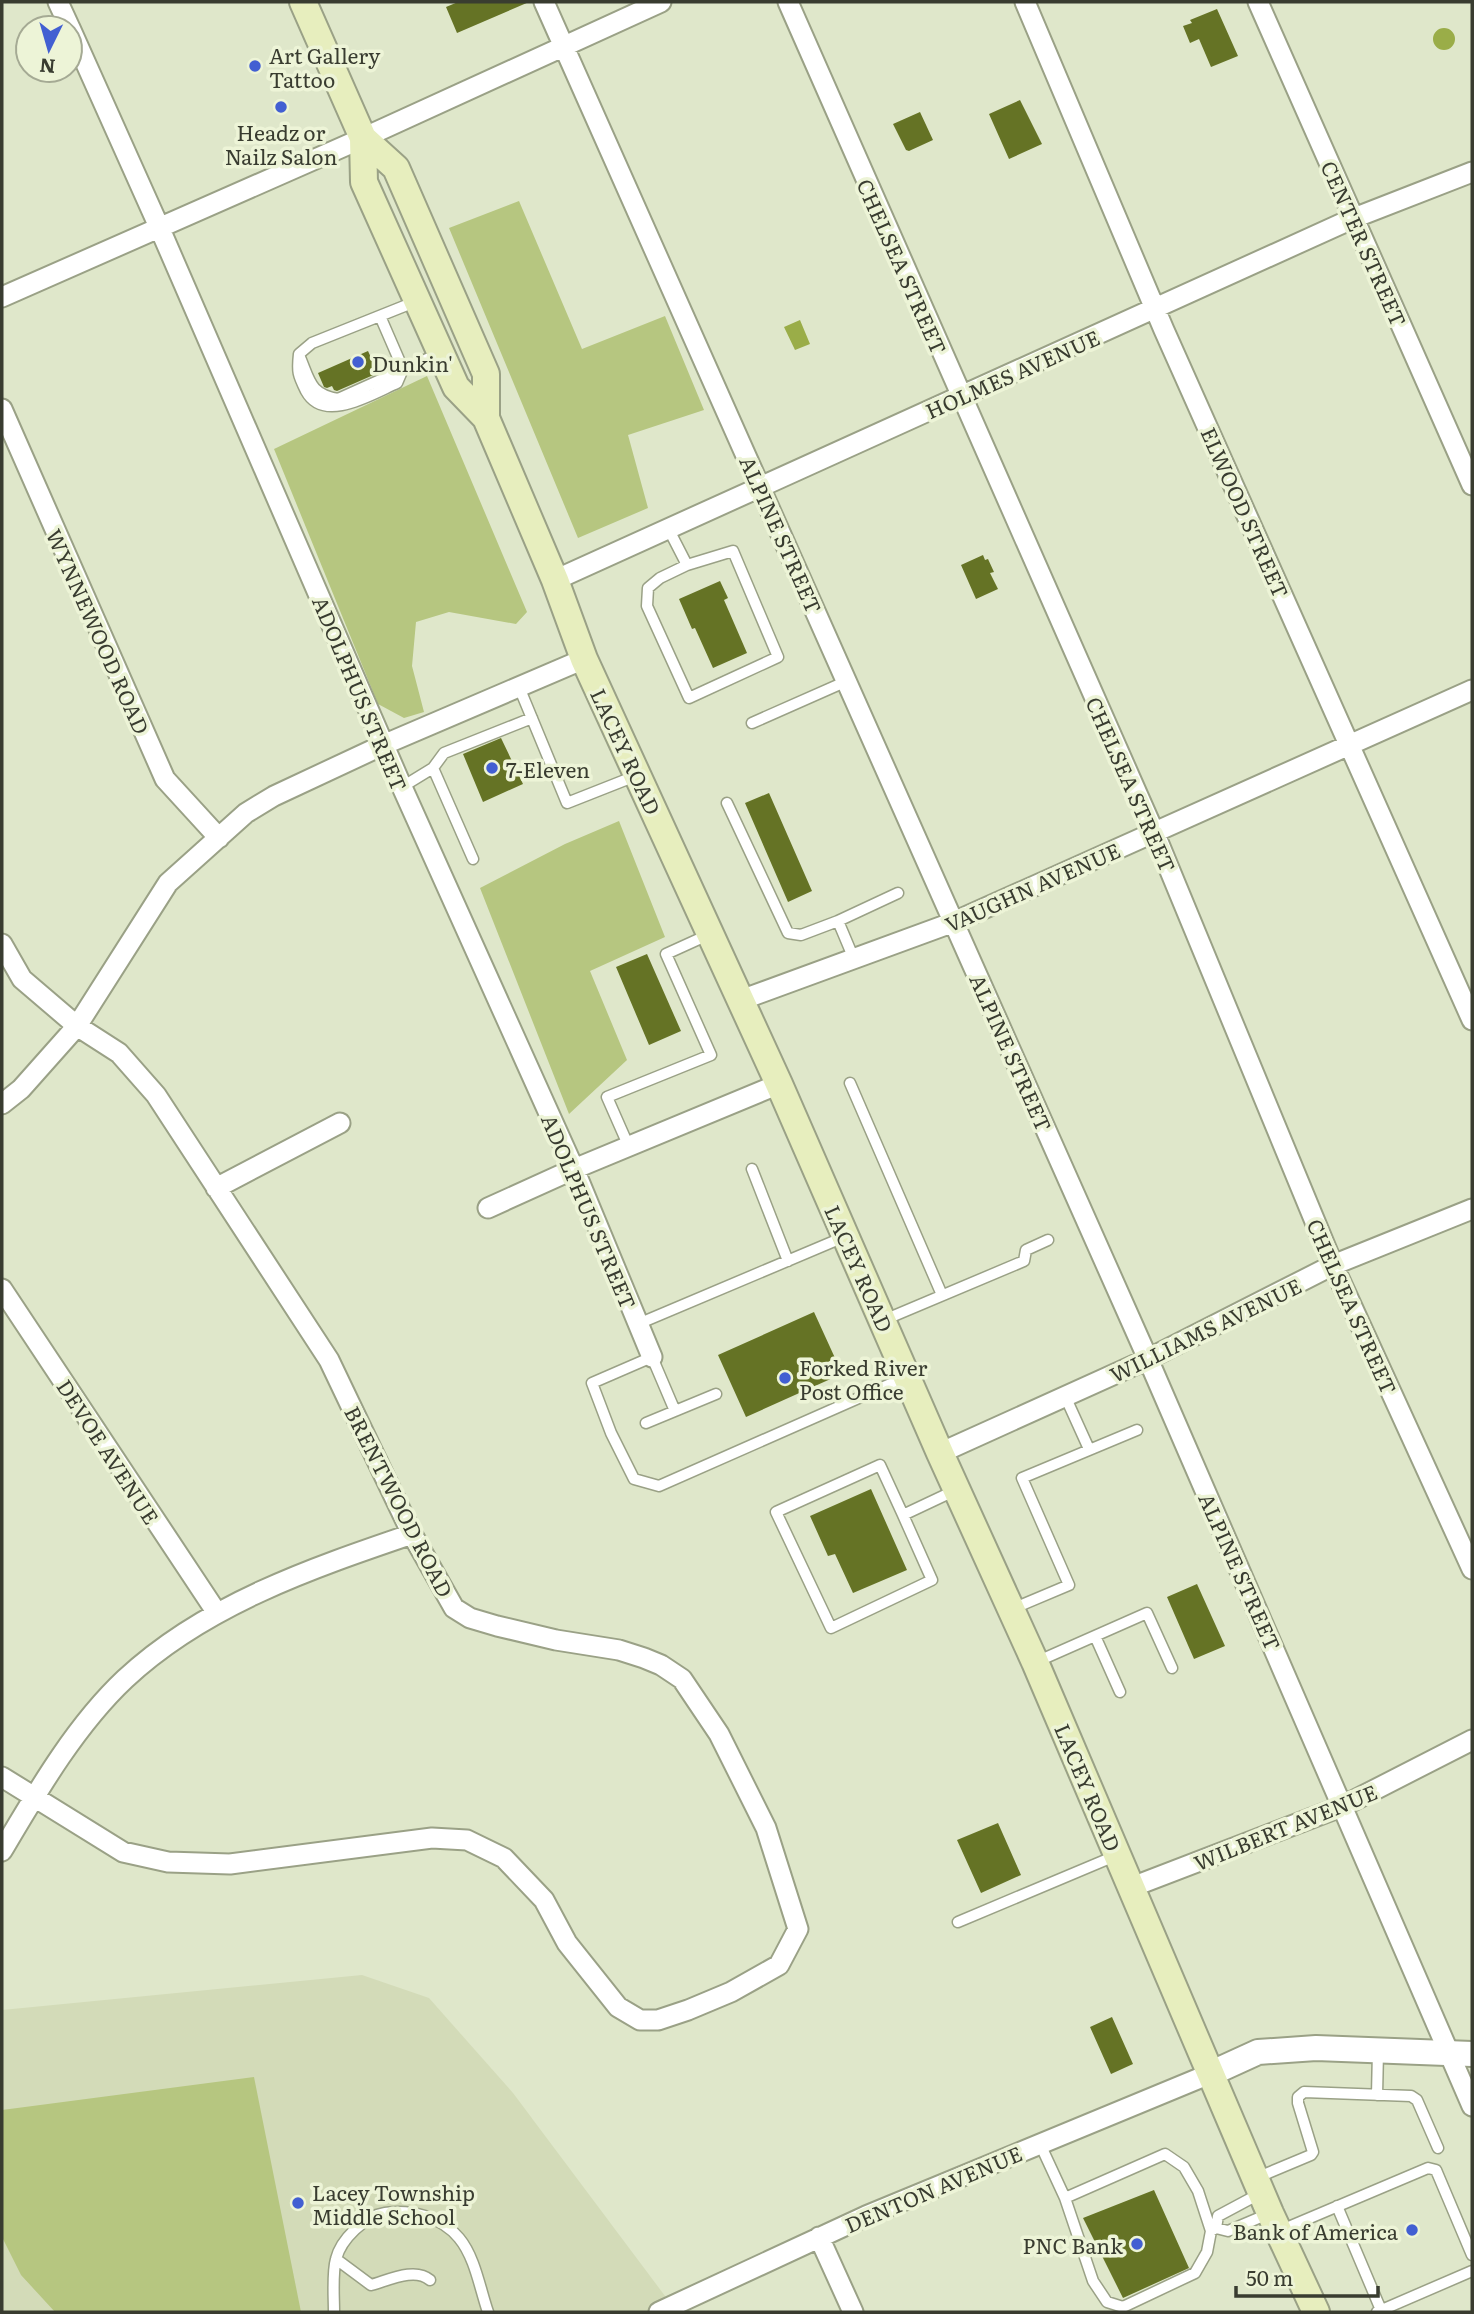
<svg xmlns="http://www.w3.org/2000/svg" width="1474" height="2314" viewBox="0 0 1474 2314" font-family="Literata,serif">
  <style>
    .built { fill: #d3dbb8 }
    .green { fill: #b6c680 }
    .water { fill: #9aad48 }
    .building { fill: #657325 }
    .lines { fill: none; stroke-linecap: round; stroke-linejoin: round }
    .service-casing { stroke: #9aa186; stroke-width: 13 }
    .minor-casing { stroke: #9aa186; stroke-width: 23 }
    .tertiary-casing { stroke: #9aa186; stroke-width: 28 }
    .secondary-casing { stroke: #9aa186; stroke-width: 30 }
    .service { stroke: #fff; stroke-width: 10 }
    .minor { stroke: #fff; stroke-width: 19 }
    .tertiary { stroke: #fff; stroke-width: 24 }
    .secondary { stroke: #e7eebe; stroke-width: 26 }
    .poi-dot { fill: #425fd2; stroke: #edf4d7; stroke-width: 2.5 }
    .labels { text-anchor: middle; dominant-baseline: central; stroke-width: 7; stroke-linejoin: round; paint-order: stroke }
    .poi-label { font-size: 21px; fill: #393c30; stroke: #edf4d7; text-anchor: start }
    .street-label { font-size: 21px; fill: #393c30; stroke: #edf4d7 }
  </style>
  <rect width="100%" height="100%" fill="#dfe7ca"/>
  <!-- built -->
  <path class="built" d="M362 1975 429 1998 513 2093 677 2312H2V2010Z"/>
  <!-- green -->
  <path class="green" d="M519 201 582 349 665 316 704 410 628 435 648 508 578 538 449 228Z
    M427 376 527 612 516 624 449 612 416 622 412 666 424 712 404 718 378 704 274 449Z
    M619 821 665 937 590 971 627 1060 569 1114 480 888 565 844Z
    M254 2077 301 2312H55L21 2275 2 2237V2110Z"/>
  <!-- water -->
  <path class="water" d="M1433 39a11 11 0 1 1 22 0a11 11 0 1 1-22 0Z
    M800 320 810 344 795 350 784 327Z"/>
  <!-- building -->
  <path class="building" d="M458 2H529L457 33 446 7Z
    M1217 9 1238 56 1211 67 1199 39 1190 43 1183 26 1192 23 1190 20Z
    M1020 100 1042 144 1009 159 989 114Z
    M920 112 933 140 909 151 906 150 893 124Z
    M368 351 378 373 337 391 334 390 332 386 327 388 324 387 318 373Z
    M983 555 985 560 988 559 994 572 990 573 998 589 976 599 961 565Z
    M720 581 728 598 724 600 747 653 713 668 695 628 692 629 679 599Z
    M501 738 523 784 483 802 463 754Z
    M769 793 812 891 788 902 745 803Z
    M647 954 681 1031 649 1045 616 967Z
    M814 1312 835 1358 828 1362 835 1377 746 1417 718 1355Z
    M871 1489 907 1570 853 1593 835 1554 828 1556 810 1516Z
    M1197 1584 1225 1646 1194 1659 1167 1597Z
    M998 1823 1021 1875 981 1893 957 1840Z
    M1112 2017 1133 2064 1111 2074 1090 2027Z
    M1154 2190 1189 2268 1123 2298 1083 2218Z"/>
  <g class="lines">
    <!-- service casing -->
    <g class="service-casing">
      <path id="service" d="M380 316 403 369 397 383C372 394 324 424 306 391 298 375 297 372 299 354L312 343 417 301
        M299 355C310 380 309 394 338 399L438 354
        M668 528 687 565 660 578 648 588 647 606 689 698 778 657 733 551 687 565
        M519 687 567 803 638 775
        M752 723 847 681
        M433 768 473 859
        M402 787 433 768 444 753 532 718
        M727 803 788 933 801 935 838 921
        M854 959 838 921 898 893
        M850 1083 942 1295
        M629 1147 607 1097 711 1055 666 954 710 934
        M752 1169 788 1261
        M884 1320 1024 1261 1026 1250 1048 1240
        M638 1324 844 1237
        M1065 1396 1089 1449
        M675 1411 652 1357 592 1383 611 1433 634 1479 659 1486 904 1378
        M646 1423 716 1394
        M903 1515 932 1580 831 1628 776 1512 880 1465 903 1515 956 1490
        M1012 1609 1069 1585 1022 1478 1137 1430
        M1095 1636 1120 1692
        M1036 1662 1147 1613 1172 1668
        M958 1922 1115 1856
        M1377 2095 1378 2051
        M1040 2144 1065 2198 1165 2154 1184 2167 1198 2191 1211 2231 1207 2252 1195 2273 1123 2307 1107 2302 1093 2281 1065 2198
        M1256 2178 1311 2155 1313 2152 1298 2103V2097L1304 2092 1411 2096 1417 2100 1438 2148
        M1337 2206 1381 2310
        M1216 2228 1218 2216 1261 2193
        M1211 2231 1216 2228 1228 2231 1268 2214
        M1279 2231 1428 2168 1436 2170 1472 2255
        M336 2259 371 2285C389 2280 415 2267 430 2280
        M334 2312C334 2297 332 2273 336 2259 341 2239 365 2216 385 2213 411 2209 442 2217 459 2238 475 2257 480 2289 488 2312
        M1377 2312 1472 2271"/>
    </g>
    <!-- minor casing -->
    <g class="minor-casing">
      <path id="minor" d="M58 2 70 28
        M544 2 1148 1359 1472 2106
        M788 2 1154 832 1333 1265 1472 1569
        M1025 2 1164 330 1472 1020
        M1258 2 1472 485
        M70 28 160 229 402 787 574 1169 652 1357
        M2 297 363 138 661 2
        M2 409 165 779 219 838
        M555 580 1354 218 1472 172
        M2 944 22 979 77 1026 119 1053 156 1095 329 1360 412 1534 454 1608 470 1618 497 1626 556 1640 619 1650 644 1658 661 1665 682 1679 719 1734 766 1828 798 1929 779 1965 731 1992 688 2010 658 2020H640L618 2007 567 1943 544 1900 504 1858 467 1840 432 1838 230 1864 168 1862 123 1852 2 1777
        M741 1000 954 922 1472 690
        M2 1104 21 1089 77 1026 168 883 246 813 274 796 383 745 584 659
        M216 1188 340 1123
        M488 1208 574 1169 779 1084
        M2 1289 217 1613
        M940 1453 1148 1359 1333 1265 1472 1209
        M2 1851C37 1792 75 1726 125 1679 204 1605 312 1568 412 1534
        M1132 1887 1343 1806 1472 1740
        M819 2237 853 2312
        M659 2312 866 2216 1212 2073"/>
    </g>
    <!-- tertiary casing -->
    <g class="tertiary-casing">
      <path id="tertiary" d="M1212 2073 1258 2052 1316 2048 1472 2054"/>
    </g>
    <!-- secondary casing -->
    <g class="secondary-casing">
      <path id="secondary" d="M303 2 363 138 364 182 456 387 486 418
        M363 138 396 168 486 374V418L555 580 584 659 779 1084 940 1453 1035 1662 1270 2213 1316 2312"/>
    </g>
    <!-- service -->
    <use href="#service" class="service"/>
    <!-- minor -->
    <use href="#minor" class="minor"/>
    <!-- tertiary -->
    <use href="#tertiary" class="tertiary"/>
    <!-- secondary -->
    <use href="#secondary" class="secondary"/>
  </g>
  <!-- markers -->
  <g class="poi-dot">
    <circle cx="255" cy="66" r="7"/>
    <circle cx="281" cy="107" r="7"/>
    <circle cx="358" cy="362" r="7"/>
    <circle cx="492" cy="768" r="7"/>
    <circle cx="785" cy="1378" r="7"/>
    <circle cx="298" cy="2203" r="7"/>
    <circle cx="1412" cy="2230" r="7"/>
    <circle cx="1137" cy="2244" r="7"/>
  </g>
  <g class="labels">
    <!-- poi labels -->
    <g class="poi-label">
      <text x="269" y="54">Art Gallery<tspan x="269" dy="24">Tattoo</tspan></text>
      <text x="281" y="131" text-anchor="middle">Headz or<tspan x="281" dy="24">Nailz Salon</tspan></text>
      <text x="372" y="362">Dunkin'</text>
      <text x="506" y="768">7-Eleven</text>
      <text x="799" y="1366">Forked River<tspan x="799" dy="24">Post Office</tspan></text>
      <text x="312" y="2191">Lacey Township<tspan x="312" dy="24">Middle School</tspan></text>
      <text x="1398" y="2230" text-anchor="end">Bank of America</text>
      <text x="1123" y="2244" text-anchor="end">PNC Bank</text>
    </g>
    <!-- street labels -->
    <g class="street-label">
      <text transform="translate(1365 243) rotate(66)">CENTER STREET</text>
      <text transform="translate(903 266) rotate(66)">CHELSEA STREET</text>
      <text transform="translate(1012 373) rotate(-24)">HOLMES AVENUE</text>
      <text transform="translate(1246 512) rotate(66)">ELWOOD STREET</text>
      <text transform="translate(782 534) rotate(66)">ALPINE STREET</text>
      <text transform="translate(99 631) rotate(66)">WYNNEWOOD ROAD</text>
      <text transform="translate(361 693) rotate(67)">ADOLPHUS STREET</text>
      <text transform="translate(627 751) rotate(65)">LACEY ROAD</text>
      <text transform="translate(1132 784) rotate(66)">CHELSEA STREET</text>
      <text transform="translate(1032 886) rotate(-24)">VAUGHN AVENUE</text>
      <text transform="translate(1012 1052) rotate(66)">ALPINE STREET</text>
      <text transform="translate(590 1211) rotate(67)">ADOLPHUS STREET</text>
      <text transform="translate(860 1268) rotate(66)">LACEY ROAD</text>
      <text transform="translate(1353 1306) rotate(66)">CHELSEA STREET</text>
      <text transform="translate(1205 1329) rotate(-26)">WILLIAMS AVENUE</text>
      <text transform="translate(109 1451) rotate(57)">DEVOE AVENUE</text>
      <text transform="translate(400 1501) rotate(63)">BRENTWOOD ROAD</text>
      <text transform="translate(1241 1571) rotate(66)">ALPINE STREET</text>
      <text transform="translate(1089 1787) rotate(67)">LACEY ROAD</text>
      <text transform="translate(1285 1826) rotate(-22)">WILBERT AVENUE</text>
      <text transform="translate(933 2188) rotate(-23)">DENTON AVENUE</text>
    </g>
  </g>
  <!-- border -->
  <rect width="1474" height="2314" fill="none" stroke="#393c30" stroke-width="7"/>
  <!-- north arrow -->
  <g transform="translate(49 49) rotate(185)"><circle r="33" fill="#edf4d7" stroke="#a5aa94" stroke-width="2"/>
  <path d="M0-5L12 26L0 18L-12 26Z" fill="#425fd2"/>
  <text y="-10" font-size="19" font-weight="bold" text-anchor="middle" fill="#393c30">N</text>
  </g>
  <!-- scale -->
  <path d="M1236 2286v10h142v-10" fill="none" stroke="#393c30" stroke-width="3.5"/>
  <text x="1246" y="2286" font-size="21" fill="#393c30" stroke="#edf4d7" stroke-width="5" paint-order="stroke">50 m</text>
</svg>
